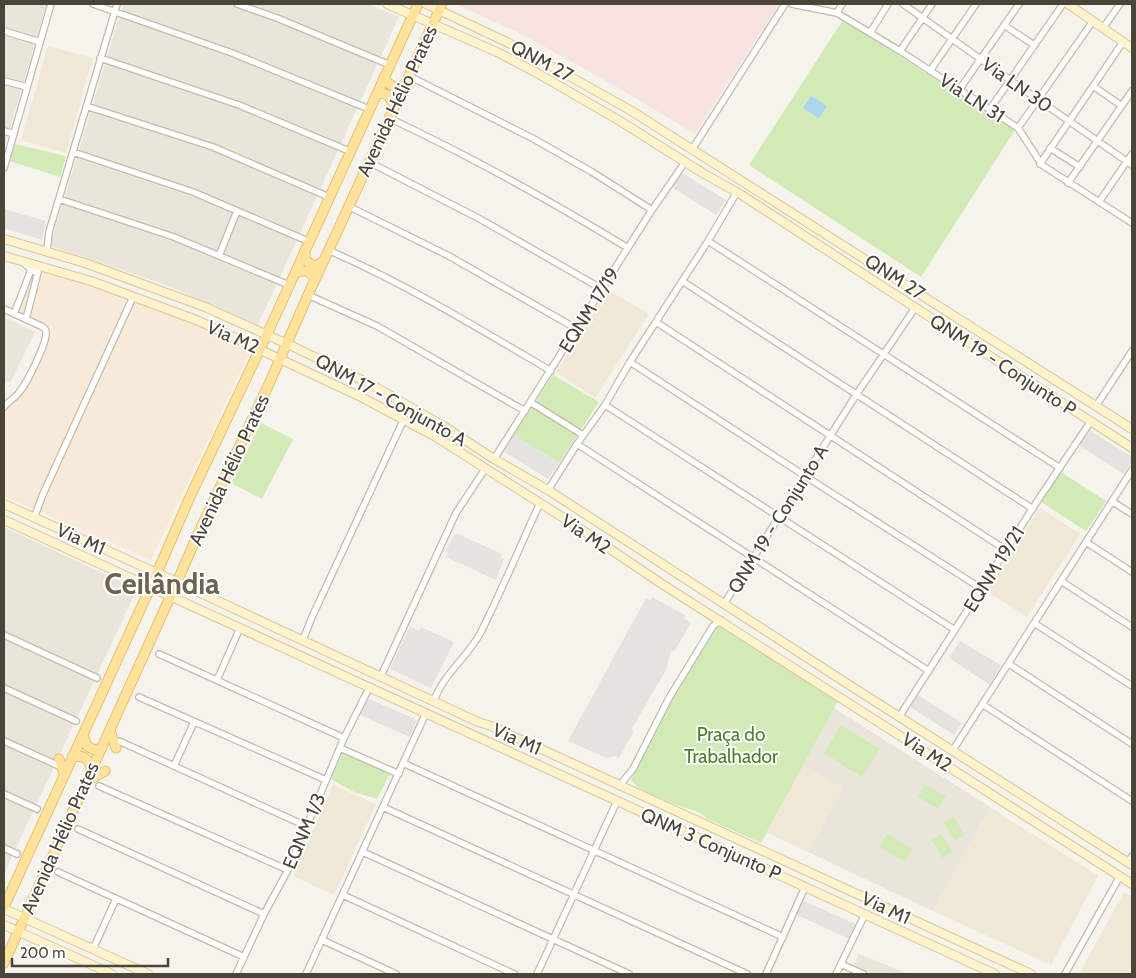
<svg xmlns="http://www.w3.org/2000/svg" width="1136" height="978" viewBox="0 0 1136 978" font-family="Cabin,sans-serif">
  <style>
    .residential { fill: #eae5da }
    .commercial { fill: #f7ead8 }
    .education { fill: #efe8d6 }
    .medical { fill: #f6e3e0 }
    .green { fill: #d2eab5 }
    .parking { fill: #e5e3e0 }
    .water { fill: #a9d4f2 }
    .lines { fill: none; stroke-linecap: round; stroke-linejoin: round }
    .street-casing { stroke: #c2bbae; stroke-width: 8 }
    .secondary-casing { stroke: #d6c79b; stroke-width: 10 }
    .primary-casing { stroke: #e6c16a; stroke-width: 11 }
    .street { stroke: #fff; stroke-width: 5.5 }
    .secondary { stroke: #fff3cd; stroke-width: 8 }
    .primary { stroke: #ffe39c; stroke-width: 9 }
    .labels { text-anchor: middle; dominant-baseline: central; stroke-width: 4; stroke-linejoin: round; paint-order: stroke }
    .street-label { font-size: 19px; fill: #4b4439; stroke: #fff }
    .park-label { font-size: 19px; fill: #4a7f2a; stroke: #fff }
    .town-label { font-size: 29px; font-weight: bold; fill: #6e6250; stroke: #fff }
  </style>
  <rect width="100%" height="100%" fill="#f6f3ec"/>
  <!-- residential -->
  <path class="residential" d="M4 4H47L4 148Z
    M123 4H367L399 17 258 325 166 285 50 246Z
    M4 317 35 332 10 383 4 380Z
    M4 527 137 589 4 874Z
    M834 708 990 807 933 911 808 852 843 788 803 765Z
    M859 954 908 974H850Z"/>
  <!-- commercial -->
  <path class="commercial" d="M33 267 115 294 196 325 250 351 151 560 4 496V412L28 385 53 328 17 310Z"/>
  <!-- education -->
  <path class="education" d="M48 46 93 58 66 153 21 140Z
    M608 290 649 314 595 398 556 372Z
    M1040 508 1080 534 1027 617 987 591Z
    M803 765 843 788 808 852 767 833Z
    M333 785 376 804 334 895 293 876Z
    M990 807 1098 876 1051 965 933 911Z
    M1124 892 1132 897V974H1079Z"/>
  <!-- medical -->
  <path class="medical" d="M461 4H779L695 134 615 86 523 35 460 6Z"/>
  <!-- green -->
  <path class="green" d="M843 20 1015 130 921 277 749 165Z
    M15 144 66 156 60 177 10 161Z
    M553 375 599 402 559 463 514 435Z
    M261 423 293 439 262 499 231 483Z
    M1061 472 1106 501 1086 531 1041 502Z
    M719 622 840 697 761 843 707 819C701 811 692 810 683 807 670 802 638 791 631 780L649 742 716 624Z
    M841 725 880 749 862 777 824 753Z
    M342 754 366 761 390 774 377 799 354 792 331 779Z
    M925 785 946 796 938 809 918 797Z
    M954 817 965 835 955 841 944 823Z
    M887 834 912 848 905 862 880 847Z
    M941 834 952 851 943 858 931 840Z"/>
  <!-- parking -->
  <path class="parking" d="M682 173 726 200 716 215 672 187Z
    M4 209 46 221 42 240 4 228Z
    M1089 430 1132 457V461L1124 474 1078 445Z
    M514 435 559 463 548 479 503 451Z
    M456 533 502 554 501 558 504 559 496 580 446 557 448 553 445 551Z
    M652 597 685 615 684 618 691 623 674 652 671 651 666 670 632 728 633 733 619 758 616 756 607 758 568 741 646 598 651 601Z
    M410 626 419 631 421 627 454 642 431 688 390 669Z
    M960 641 1001 665 990 685 949 658Z
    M918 695 962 723 954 735 910 707Z
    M367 698 417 720 410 737 360 715Z
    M802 900 855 924 849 939 795 914Z"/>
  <!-- water -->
  <path class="water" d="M811 96 827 106 819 118 803 108Z"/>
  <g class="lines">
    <!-- street casing -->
    <g class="street-casing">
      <path id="street" d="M93 4 232 53 369 109
        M237 4 277 18 390 65
        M792 4 837 13 900 51 1018 128 1042 165 1132 223
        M903 4 1010 80 1132 165
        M837 13 842 4
        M1004 25 1034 45
        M1103 28 1120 4
        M4 31 40 42
        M870 33 888 4
        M900 51 932 4
        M100 58 239 105 349 151
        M930 71 976 4
        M409 76 532 138 592 172 652 210
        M4 81 27 87
        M1093 86 1122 106
        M959 90 1019 4
        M86 106 213 147 329 197
        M990 109 1063 4
        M389 118C472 157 549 200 628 248
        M1018 128 1093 21
        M4 131 14 134
        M693 148 785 4
        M1050 148 1080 167
        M73 152 193 192 310 242
        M369 162 480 219 602 289
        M1040 164 1123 42
        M4 168 51 4
        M1068 183 1132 91
        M59 199 174 237 289 285
        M1099 202 1132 154
        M348 206 449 256 577 329
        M708 241 1060 468
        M328 250C406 284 478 328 551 371
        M47 251 49 232 117 4
        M219 256 237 211
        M23 262 31 270 38 272 26 319
        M682 281 1033 509
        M308 295 377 326 525 411
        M4 309 43 327C46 330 46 330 46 334 46 344 27 383 20 391 16 398 9 400 4 407
        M14 314 31 270
        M656 322 1006 550
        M630 362 805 476 982 589
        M530 402 583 435
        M605 405 955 630
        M1096 406 1132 351
        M577 444 929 671
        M494 459 650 213 685 162
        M548 490 577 444 605 405 630 362 708 241 737 192
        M1113 502 1132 514
        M34 518 43 494 133 297
        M1086 542 1132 572
        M1061 581 1132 627
        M724 604 856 395 915 308
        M1034 623 1132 686
        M4 635 97 678
        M303 640 312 617 404 419
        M159 654 344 738
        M1009 664 1132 744
        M381 676 456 513 485 469
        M217 680 240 628
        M4 688 76 721
        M139 697 326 780
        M434 701C443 674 468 657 481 632 502 590 520 546 540 503
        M982 704 1132 801
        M899 717 1036 503 1091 421
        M4 741 57 765
        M119 741 306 826
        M340 748 399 774
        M953 750 1132 470
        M403 763 783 937
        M174 766 194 722
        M99 786 288 870
        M619 786 633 769 669 698 713 626 721 620
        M4 794 37 809
        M383 807 747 974
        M78 829 264 914
        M4 848 17 854
        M363 852 629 974
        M1128 863 1132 856
        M58 872 244 957
        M343 895 514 974
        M322 940 396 974
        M93 949 116 899
        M841 964 863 974
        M236 974 264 914 288 870 344 738 369 688
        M306 974 426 713
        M537 974 617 801
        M766 974 805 887
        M836 974 865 914
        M1065 974 1120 876"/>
    </g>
    <!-- secondary casing -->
    <g class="secondary-casing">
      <path id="secondary" d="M387 4 497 52 537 73 620 121 701 172 740 194 1132 448
        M426 4 515 46 630 110 1132 429
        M1068 4 1132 48
        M4 239 85 263 205 307 294 347 370 384 442 425 494 459 548 490 854 688 1132 865
        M4 256 91 281 199 321 363 398 436 437 570 522 662 584 1132 884
        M4 504 177 582 478 722 491 726 1031 974
        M4 520 995 974
        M4 909 148 974
        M4 925 112 974"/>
    </g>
    <!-- primary casing -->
    <g class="primary-casing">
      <path id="primary" d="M384 77C388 85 393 88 401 87L405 83
        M376 95 381 93 388 95 395 106
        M305 253V259L312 266 320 264 323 261
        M295 273 301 271H308L315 279
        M110 730 116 748
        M83 735 87 746 95 750 101 748
        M72 757C83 754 90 759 91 770
        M59 759 64 773
        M86 782 105 771
        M4 907 157 573 189 499 269 330 418 4
        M4 963 177 582 198 534 269 384 308 295 442 4"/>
    </g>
    <!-- street -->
    <use href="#street" class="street"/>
    <!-- secondary -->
    <use href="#secondary" class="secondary"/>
    <!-- primary -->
    <use href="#primary" class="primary"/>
  </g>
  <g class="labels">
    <!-- street labels -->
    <g class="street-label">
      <text transform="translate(542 61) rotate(28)">QNM 27</text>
      <text transform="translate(1017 85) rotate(35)">Via LN 30</text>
      <text transform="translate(972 98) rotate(33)">Via LN 31</text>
      <text transform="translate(397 101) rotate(-65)">Avenida Hélio Prates</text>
      <text transform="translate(895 277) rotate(33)">QNM 27</text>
      <text transform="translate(589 310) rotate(-58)">EQNM 17/19</text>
      <text transform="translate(233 337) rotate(24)">Via M2</text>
      <text transform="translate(1003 365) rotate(33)">QNM 19 - Conjunto P</text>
      <text transform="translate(391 400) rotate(29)">QNM 17 - Conjunto A</text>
      <text transform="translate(229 470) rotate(-65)">Avenida Hélio Prates</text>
      <text transform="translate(778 519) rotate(-58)">QNM 19 - Conjunto A</text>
      <text transform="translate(586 534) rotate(34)">Via M2</text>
      <text transform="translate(81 539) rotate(24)">Via M1</text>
      <text transform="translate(994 569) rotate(-58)">EQNM 19/21</text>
      <text transform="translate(517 739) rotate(24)">Via M1</text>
      <text transform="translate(927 752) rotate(33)">Via M2</text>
      <text transform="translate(304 831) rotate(-67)">EQNM 1/3</text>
      <text transform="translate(60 838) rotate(-66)">Avenida Hélio Prates</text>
      <text transform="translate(711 844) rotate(24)">QNM 3 Conjunto P</text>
      <text transform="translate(886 908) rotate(25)">Via M1</text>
    </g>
    <!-- park labels -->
    <g class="park-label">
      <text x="731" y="734">Praça do<tspan x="731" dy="22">Trabalhador</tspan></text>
    </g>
    <!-- town labels -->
    <g class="town-label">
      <text x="162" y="583">Ceilândia</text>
    </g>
  </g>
  <!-- border -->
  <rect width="1136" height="978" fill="none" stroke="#4b4439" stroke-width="10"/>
  <!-- scale -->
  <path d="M12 958v8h156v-8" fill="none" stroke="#4b4439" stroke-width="2.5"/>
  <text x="20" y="958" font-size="15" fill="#4b4439" stroke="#ffffff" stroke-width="4" paint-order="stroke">200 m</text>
</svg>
